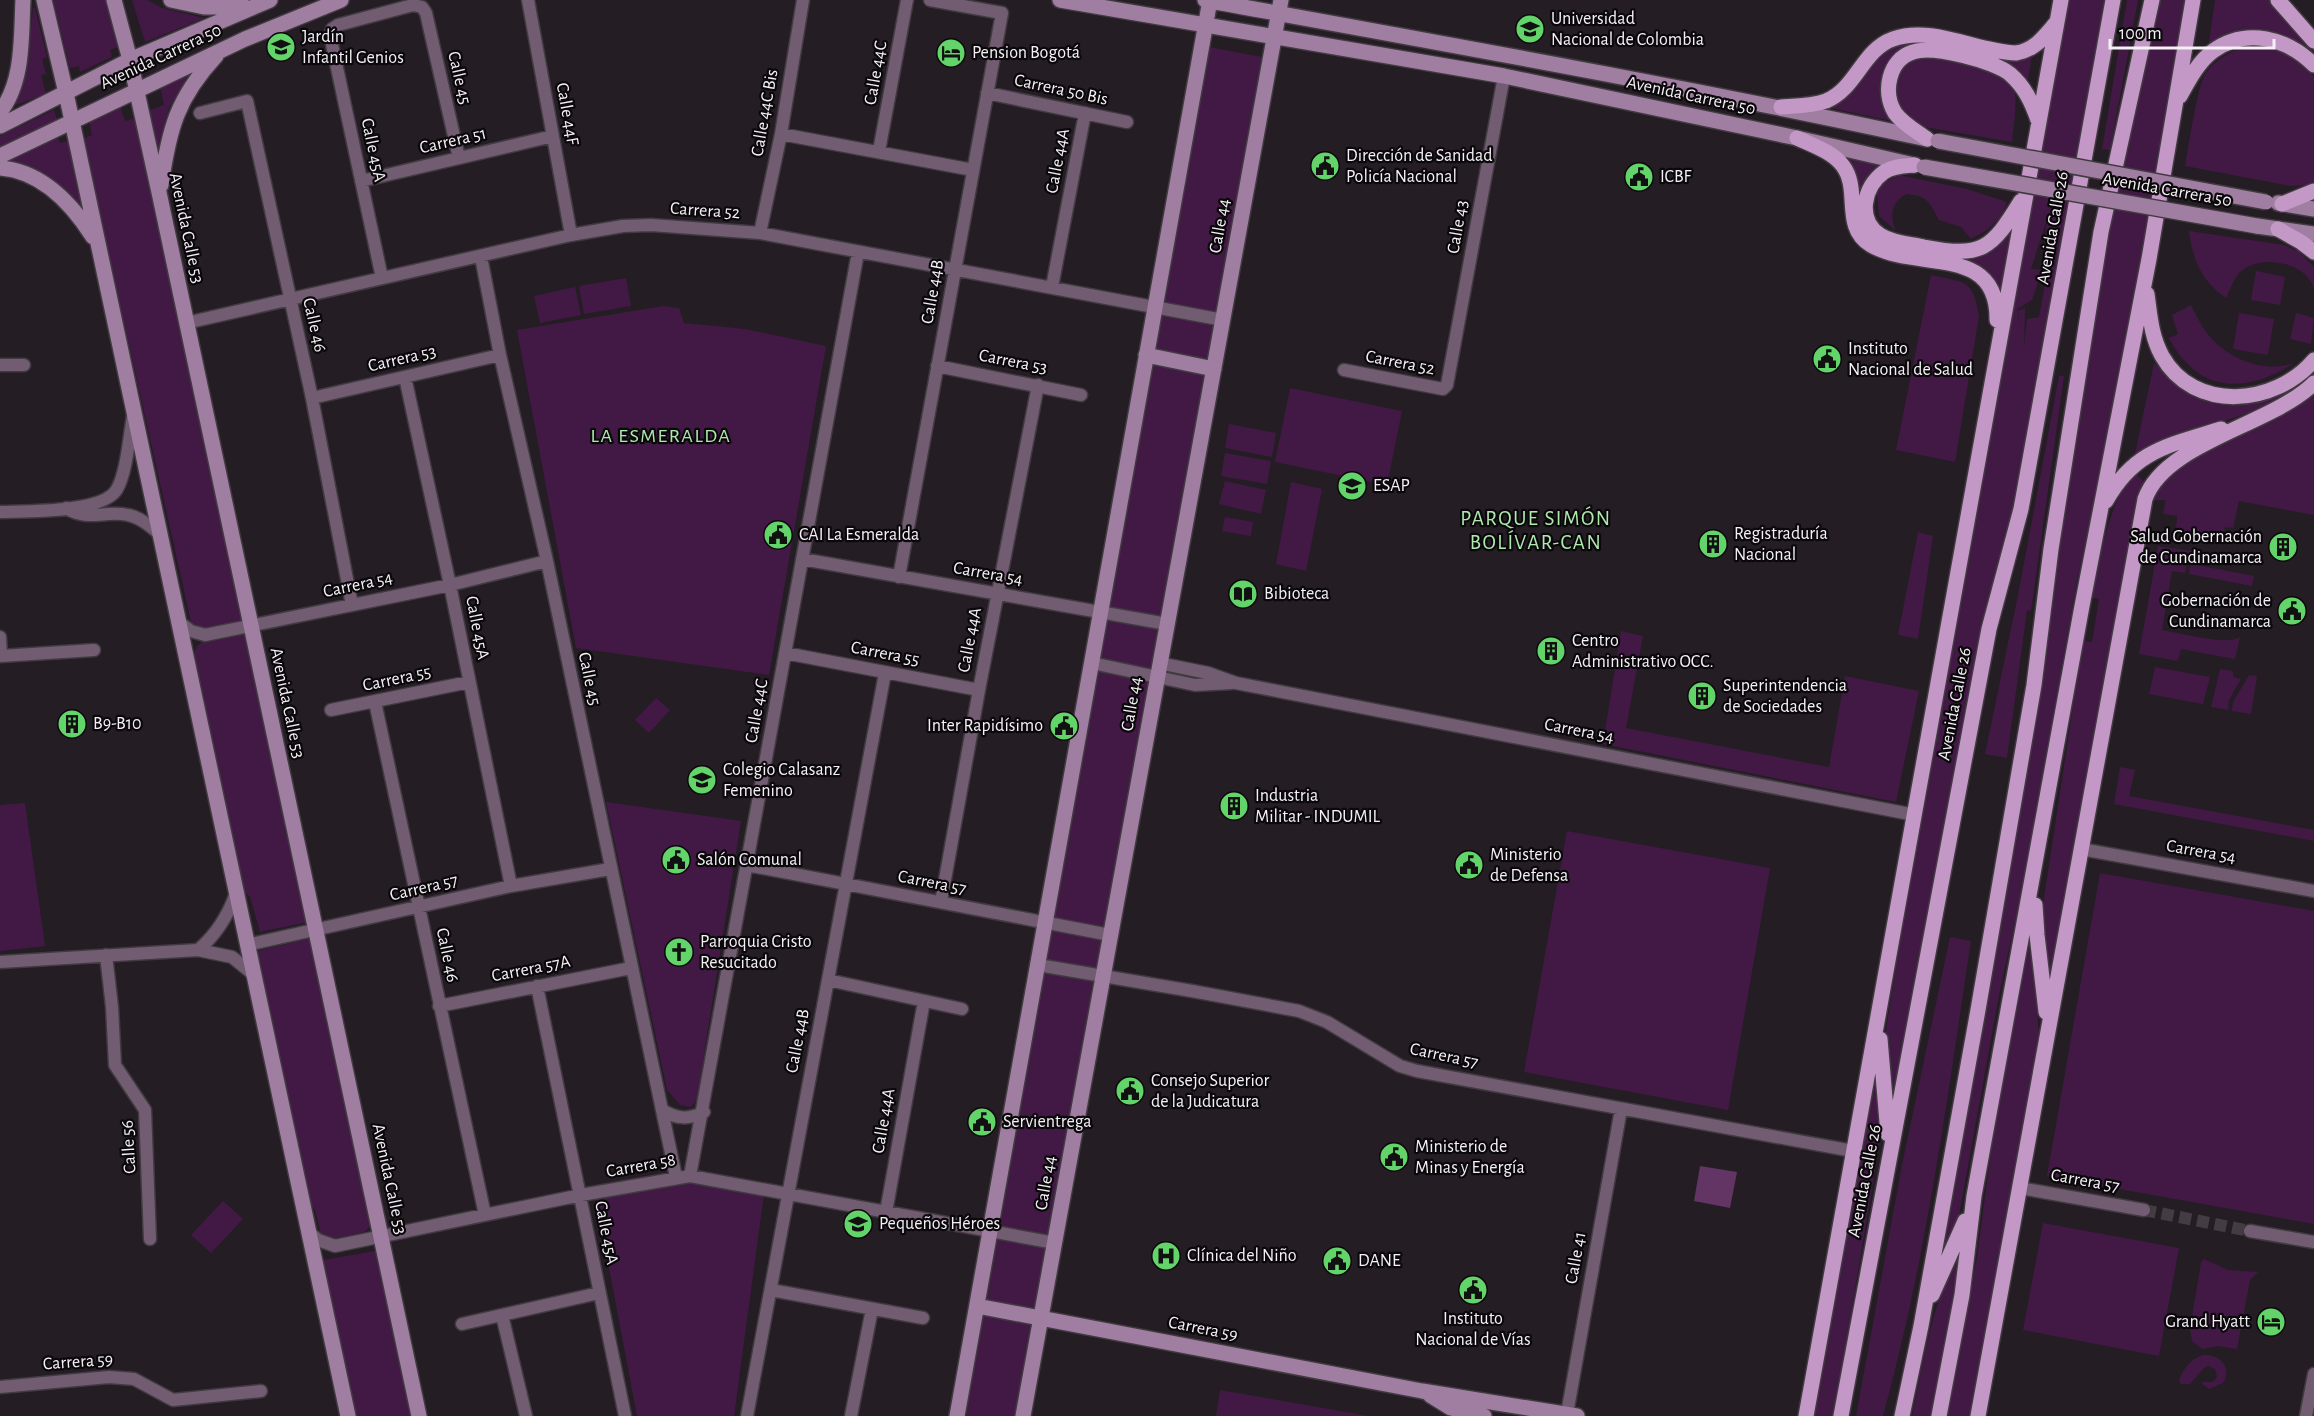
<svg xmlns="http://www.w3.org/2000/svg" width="2314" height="1416" viewBox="0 0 2314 1416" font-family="'Alegreya Sans',sans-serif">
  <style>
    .green { fill: #421945; fill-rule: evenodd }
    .water { fill: #623565 }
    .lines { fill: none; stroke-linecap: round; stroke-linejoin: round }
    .street-tunnel { stroke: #433d43; stroke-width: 12; stroke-dasharray: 12 6; stroke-linecap: butt }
    .street-casing { stroke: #413b41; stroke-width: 15 }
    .secondary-casing { stroke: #413b41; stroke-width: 18 }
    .primary-casing { stroke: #413b41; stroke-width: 18 }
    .street { stroke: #715c72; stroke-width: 12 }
    .secondary { stroke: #a07ea1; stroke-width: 15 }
    .primary { stroke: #c498c6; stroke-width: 15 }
    .secondary-bridge-casing { stroke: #413b41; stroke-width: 18; stroke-linecap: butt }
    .secondary-bridge { stroke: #a07ea1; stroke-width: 15 }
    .labels { text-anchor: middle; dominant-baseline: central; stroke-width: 4.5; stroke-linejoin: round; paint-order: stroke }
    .poi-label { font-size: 18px; fill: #f5f0f5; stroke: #0b080b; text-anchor: start }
    .street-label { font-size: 18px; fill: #f5f0f5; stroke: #0b080b }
    .neighbourhood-label { font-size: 20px; letter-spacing: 1.5px; fill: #aee9ae; stroke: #0b080b }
    .quarter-label { font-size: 21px; letter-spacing: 1.5px; fill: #aee9ae; stroke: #0b080b }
  </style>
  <rect width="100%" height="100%" fill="#241d24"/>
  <!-- green -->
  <path class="green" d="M53 0H107L118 47 110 50 112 57 80 72 79 66 70 68Z
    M132 0H147L162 8 204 18 145 42Z
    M2069 0H2105L2092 91 2016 506 1995 573 1968 702 1893 1111 1885 1036 1897 961ZM2047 219 2043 266 2048 268 2039 317 2027 319 2024 347 2025 308 2018 311 2021 333 2017 309 2032 300 2042 270 2031 269Z
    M2127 0H2138L2110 150 2102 149Z
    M2159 0H2189L2096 495 2077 581 2022 891 2000 990 1956 1232 1935 1270 2056 557 2104 248Z
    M2215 0H2269L2314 49V59L2275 36 2208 49Z
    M33 8H35L47 57 42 59 46 74 41 75 46 94 16 105 28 59Z
    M1911 40 2032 55 2027 85 1946 48 1893 60 1896 122 1822 106 1880 51Z
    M2252 44C2278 46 2300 53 2314 77V181L2307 185 2291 186 2185 166C2188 149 2198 84 2205 74 2217 58 2234 49 2252 44Z
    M1209 47 1262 57 1016 1416H966Z
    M1920 56C1943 58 2005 65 2014 90 2018 101 2013 129 2012 142L1919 126 1902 113 1893 98 1897 76 1909 62Z
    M189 74 169 108 158 147 148 111 164 105 160 86Z
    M120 106 125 121 136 118 242 622 201 630 192 626 83 139 92 135 89 120Z
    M54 110 57 120 0 147V136Z
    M56 133 60 143 70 140 89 224 0 162Z
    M1842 154 1891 163 1859 204Z
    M1899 175 1967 189 2007 202C2001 221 1989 230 1971 239L1961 227 1939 220C1929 202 1928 196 1907 194 1891 202 1889 216 1896 231L1879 216 1877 194 1879 186Z
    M2013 230 2001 293 1992 279 1961 261C1983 256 1999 248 2013 230Z
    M2189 231 2284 245 2298 251 2314 267V289C2307 261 2258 253 2239 273 2233 280 2230 290 2226 298 2202 282 2192 259 2189 231Z
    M2256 271 2285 277 2280 305 2251 300Z
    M1931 275C1965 283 1973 278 1979 316L1955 462 1896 450Z
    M626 278 631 306 584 314 579 286Z
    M575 287 581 315 540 323 534 296Z
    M2191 305C2197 317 2203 330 2213 340 2233 361 2267 373 2294 363 2246 394 2198 394 2169 338L2178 334 2172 315Z
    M663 306 679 308 684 323 745 329 826 346 769 675 576 648 517 330Z
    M2239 313 2274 319 2268 355 2233 349Z
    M2296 313 2314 318 2311 344 2290 339Z
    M2154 363C2167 375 2181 391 2197 398 2224 411 2265 405 2290 390 2299 384 2307 375 2314 367V373L2306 383 2276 404 2153 444 2135 454Z
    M2059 376H2064L2031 611 2027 610 2007 758 1985 754 2019 590Z
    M1290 388 1402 411 1387 485 1275 462Z
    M2314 394V515L2239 501 2233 528 2225 527 2222 541 2176 531 2177 516 2163 514 2166 500H2154L2162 481 2170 471 2310 398Z
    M1229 424 1276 433 1272 457 1225 448Z
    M1225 453 1271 461 1267 484 1221 476Z
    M2135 472 2145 483 2139 500 2119 598 2049 990 2043 944 2044 898 2083 641 2092 642 2099 599 2090 597C2101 558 2108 502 2135 472Z
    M1225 481 1266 490 1261 514 1219 504Z
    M1291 482 1322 489 1306 571 1276 564Z
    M1225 517 1253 522 1251 536 1222 531Z
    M1918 532 1933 536 1918 639 1898 635Z
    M2158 546 2198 552 2197 565 2254 576 2252 586 2189 574 2191 559 2188 558 2185 573 2172 571 2162 630C2180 633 2227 646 2240 637L2235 659 2181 649 2178 661 2139 654Z
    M1621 631 1643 636 1626 728 1829 767 1845 676 1919 691 1896 802 1603 744Z
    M246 634 308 922 260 932 250 897 242 890 193 658 197 646 202 642Z
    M2155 667 2210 677 2203 704 2149 694Z
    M2220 669 2233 671V677L2241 679 2229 700 2228 710 2211 707Z
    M2249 675 2257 676 2251 714 2232 711 2233 702Z
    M656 698 670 710 649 733 635 720Z
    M2120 767 2135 770 2129 796 2314 830V841L2114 804Z
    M606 802 741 821 697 1099 691 1107 680 1105 667 1090Z
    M25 803 45 946 0 951V805Z
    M1567 831 1770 868 1728 1110 1524 1072Z
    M2100 873 2314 911V1224L2047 1176Z
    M1950 937 1971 941C1947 1100 1926 1261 1883 1416H1856L1902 1165Z
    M311 938 370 1217V1226L364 1232 328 1240 321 1234 315 1210 307 1197 254 952Z
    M2030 941 2040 1044 2021 1138 1972 1416H1947L1977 1257 1993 1137Z
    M1877 1071 1883 1122 1838 1391 1833 1416H1814Z
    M690 1180 764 1194 734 1416H637L596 1199Z
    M223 1201 243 1219 211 1253 191 1235Z
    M2043 1223 2179 1248 2159 1356 2023 1330Z
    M375 1251 411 1416H356L323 1260Z
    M1963 1251 1932 1416H1912C1924 1361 1931 1299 1963 1251Z
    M2204 1259 2228 1270 2258 1272 2250 1280 2237 1349 2218 1346 2202 1349 2192 1341 2190 1329 2201 1262Z
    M2204 1355C2221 1355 2232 1368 2223 1383L2209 1389 2202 1384 2203 1382H2213L2217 1377 2215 1369 2208 1366 2204 1368 2190 1384H2181L2179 1380C2184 1368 2191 1358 2204 1355Z
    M1220 1390 1369 1416H1216Z"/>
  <!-- water -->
  <path class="water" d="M1700 1166 1737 1172 1730 1208 1694 1201Z"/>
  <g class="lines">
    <!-- street-tunnel -->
    <path class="street-tunnel" d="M2144 1210 2250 1231"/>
    <!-- street casing -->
    <g class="street-casing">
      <path id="street" d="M528 0 571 235
        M987 93 1127 122
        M200 113 247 101 312 398 352 605
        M781 134 973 170
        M879 151 907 0
        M361 181 553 136
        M760 233 781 134 803 0
        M481 257 500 355 547 561 676 1177
        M382 278 330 35 332 29 338 25 413 5 422 7 426 13 459 158
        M1052 287 1085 113
        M186 323 571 235 623 226 651 225 760 233 1223 320
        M0 365H24
        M937 366 1081 395
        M1344 370 1443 389 1447 385 1504 76
        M405 377 450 585 511 886
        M312 398 500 355
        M66 508C89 522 104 510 128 515 140 517 151 527 161 535
        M0 512C26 511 104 513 117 489 127 471 129 437 133 416
        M802 559 1167 624
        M899 577 1002 13 930 0
        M179 622 191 631 205 635 450 585 547 561
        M0 637 1 656 94 650
        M785 653 979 690
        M1092 663 1195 685 1232 683
        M1159 663 1208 673 1236 683 1915 815
        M375 702 485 1215
        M331 710 469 682
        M2081 849 2314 891
        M747 865 1110 935
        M941 902 979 690 1038 385
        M247 945 511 886 610 869
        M198 950C217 934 228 916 236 893
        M106 955 112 1007 115 1065 145 1110 150 1239
        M0 962 198 950 232 957 253 974
        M1038 965 1192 991 1299 1011 1327 1022 1400 1066 1417 1071 1853 1151
        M828 980 962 1009
        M537 986 625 1416
        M439 1006 631 968
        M662 1110C677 1119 688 1120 704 1112
        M690 1176 858 252
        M2020 1188 2144 1210
        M886 1212 924 1001
        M2250 1231 2314 1242
        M309 1232 318 1240 335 1246 581 1195 690 1176 1055 1243
        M771 1290 923 1318
        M502 1315 526 1416
        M462 1324 599 1293
        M0 1387 109 1377 134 1379 173 1400 261 1391
        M1567 1414 1621 1109
        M747 1416 885 673
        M851 1416 872 1309
        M2306 1416 2314 1374"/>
    </g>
    <!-- secondary casing -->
    <g class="secondary-casing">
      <path id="secondary" d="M44 0 66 93 348 1416
        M114 0 130 60 160 197 419 1416
        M171 0 204 7H245
        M1060 0 1504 76 1797 138 1914 165
        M1205 0C1446 44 1688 87 1927 139
        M0 112C24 82 21 36 23 0
        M0 126 130 60 270 0
        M0 156 245 39 341 0
        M0 168C42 171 72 204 93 237
        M161 185C169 129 177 98 216 56
        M2278 203 2314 209
        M2257 226 2314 234
        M1146 355 1214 369
        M977 1306 1422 1391 1577 1416
        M1430 1395 1451 1408 1484 1416
        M957 1416 1210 0
        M1023 1416 1281 0"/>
    </g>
    <!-- primary casing -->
    <g class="primary-casing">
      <path id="primary" d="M2278 0 2314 41
        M2180 96C2189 80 2198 62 2213 51 2246 27 2287 38 2314 65
        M1781 107C1796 106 1812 106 1826 101 1857 88 1862 50 1893 39 1933 25 1976 52 2016 53 2035 50 2044 37 2056 23
        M1797 138C1812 145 1833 152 1843 166 1861 190 1841 227 1871 245 1917 272 1998 243 1997 320
        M1927 139C1916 131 1903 124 1895 113 1882 92 1889 59 1913 52 1933 45 1994 61 2010 74 2025 87 2032 103 2038 120
        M1915 165C1904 166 1893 166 1884 172 1863 187 1857 220 1880 235 1892 243 1910 244 1924 247 1982 258 1991 250 2021 201
        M2282 204 2314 191
        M2278 229 2301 242 2314 252
        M2147 294C2150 315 2151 336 2162 356 2194 413 2275 406 2314 360
        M2106 501C2134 450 2170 445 2221 429
        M2035 905 2037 935 2046 1012
        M1880 1039 1888 1134
        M1932 1295 1965 1221
        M1806 1416 2061 0
        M1841 1416 1989 629 2021 509 2113 0
        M1902 1416 1921 1326 1978 1010 2034 685 2051 549 2101 232 2152 0
        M1939 1416 1962 1295 1974 1196 2082 606 2149 259 2193 0
        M1978 1416 2145 499C2165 442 2272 425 2314 383"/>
    </g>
    <!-- street -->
    <use href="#street" class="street"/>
    <!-- secondary -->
    <use href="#secondary" class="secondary"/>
    <!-- primary -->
    <use href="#primary" class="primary"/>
    <!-- secondary-bridge casing -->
    <g class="secondary-bridge-casing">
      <path id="secondary-bridge" d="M1938 141 2266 202
        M1924 167 2257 226"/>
    </g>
    <!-- secondary-bridge -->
    <use href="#secondary-bridge" class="secondary-bridge"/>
  </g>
  <!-- icons -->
  <defs>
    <g id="university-disc" transform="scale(1.5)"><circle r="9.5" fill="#62d469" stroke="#0b080b"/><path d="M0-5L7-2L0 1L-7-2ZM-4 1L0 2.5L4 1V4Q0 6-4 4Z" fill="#111"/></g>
    <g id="school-disc" transform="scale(1.5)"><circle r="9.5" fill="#62d469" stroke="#0b080b"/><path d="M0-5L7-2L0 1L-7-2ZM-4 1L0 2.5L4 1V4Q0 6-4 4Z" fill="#111"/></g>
    <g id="hotel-disc" transform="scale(1.5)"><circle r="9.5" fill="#62d469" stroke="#0b080b"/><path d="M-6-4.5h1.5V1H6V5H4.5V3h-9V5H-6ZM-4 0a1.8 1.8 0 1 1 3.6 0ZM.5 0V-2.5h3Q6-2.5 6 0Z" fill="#111"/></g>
    <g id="civic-disc" transform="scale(1.5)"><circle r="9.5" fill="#62d469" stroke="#0b080b"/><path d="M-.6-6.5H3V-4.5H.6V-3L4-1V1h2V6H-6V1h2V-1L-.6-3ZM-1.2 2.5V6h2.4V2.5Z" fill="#111"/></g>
    <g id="building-disc" transform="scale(1.5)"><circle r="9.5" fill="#62d469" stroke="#0b080b"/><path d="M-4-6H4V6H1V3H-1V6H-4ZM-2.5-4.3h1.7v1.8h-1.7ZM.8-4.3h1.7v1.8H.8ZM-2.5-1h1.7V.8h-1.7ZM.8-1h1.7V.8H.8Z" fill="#111"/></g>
    <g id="library-disc" transform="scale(1.5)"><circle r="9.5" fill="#62d469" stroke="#0b080b"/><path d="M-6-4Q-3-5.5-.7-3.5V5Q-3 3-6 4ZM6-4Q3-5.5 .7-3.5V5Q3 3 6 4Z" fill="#111"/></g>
    <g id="church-disc" transform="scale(1.5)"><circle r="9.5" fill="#62d469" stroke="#0b080b"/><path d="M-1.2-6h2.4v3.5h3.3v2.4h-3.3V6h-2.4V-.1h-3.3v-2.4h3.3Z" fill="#111"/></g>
    <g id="hospital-disc" transform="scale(1.5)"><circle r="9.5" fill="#62d469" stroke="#0b080b"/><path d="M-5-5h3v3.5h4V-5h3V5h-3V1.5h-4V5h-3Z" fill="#111"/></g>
  </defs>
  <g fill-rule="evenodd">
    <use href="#university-disc" x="1530" y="29"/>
    <use href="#school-disc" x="281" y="47"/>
    <use href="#hotel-disc" x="951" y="53"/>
    <use href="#civic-disc" x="1325" y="166"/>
    <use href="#civic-disc" x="1639" y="177"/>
    <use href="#civic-disc" x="1827" y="359"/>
    <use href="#university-disc" x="1352" y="486"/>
    <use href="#civic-disc" x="778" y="535"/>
    <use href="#building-disc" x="1713" y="544"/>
    <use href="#building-disc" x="2283" y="547"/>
    <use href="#library-disc" x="1243" y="594"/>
    <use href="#civic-disc" x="2292" y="611"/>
    <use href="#building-disc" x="1551" y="651"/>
    <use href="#building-disc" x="1702" y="696"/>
    <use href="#building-disc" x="72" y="724"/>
    <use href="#civic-disc" x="1064" y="726"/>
    <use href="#school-disc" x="702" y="780"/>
    <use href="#building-disc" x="1234" y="806"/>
    <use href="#civic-disc" x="676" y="860"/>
    <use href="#civic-disc" x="1469" y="865"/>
    <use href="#church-disc" x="679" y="952"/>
    <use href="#civic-disc" x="1130" y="1091"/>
    <use href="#civic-disc" x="982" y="1122"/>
    <use href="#civic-disc" x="1394" y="1157"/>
    <use href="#school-disc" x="858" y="1224"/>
    <use href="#hospital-disc" x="1166" y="1256"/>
    <use href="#civic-disc" x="1337" y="1261"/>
    <use href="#civic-disc" x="1473" y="1290"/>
    <use href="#hotel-disc" x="2271" y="1322"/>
  </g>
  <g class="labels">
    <!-- poi labels -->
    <g class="poi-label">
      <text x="1551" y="19">Universidad<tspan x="1551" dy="21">Nacional de Colombia</tspan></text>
      <text x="302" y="37">Jardín<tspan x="302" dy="21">Infantil Genios</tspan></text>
      <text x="972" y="53">Pension Bogotá</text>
      <text x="1346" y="156">Dirección de Sanidad<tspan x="1346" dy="21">Policía Nacional</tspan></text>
      <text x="1660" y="177">ICBF</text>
      <text x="1848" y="349">Instituto<tspan x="1848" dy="21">Nacional de Salud</tspan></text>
      <text x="1373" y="486">ESAP</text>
      <text x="1734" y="534">Registraduría<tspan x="1734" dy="21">Nacional</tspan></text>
      <text x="799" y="535">CAI La Esmeralda</text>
      <text x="2262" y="537" text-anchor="end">Salud Gobernación<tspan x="2262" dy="21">de Cundinamarca</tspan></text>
      <text x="1264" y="594">Bibioteca</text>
      <text x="2271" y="601" text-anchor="end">Gobernación de<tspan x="2271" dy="21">Cundinamarca</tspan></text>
      <text x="1572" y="641">Centro<tspan x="1572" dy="21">Administrativo OCC.</tspan></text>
      <text x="1723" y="686">Superintendencia<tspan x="1723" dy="21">de Sociedades</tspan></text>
      <text x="93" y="724">B9-B10</text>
      <text x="1043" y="726" text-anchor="end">Inter Rapidísimo</text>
      <text x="723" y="770">Colegio Calasanz<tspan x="723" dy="21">Femenino</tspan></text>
      <text x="1255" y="796">Industria<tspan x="1255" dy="21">Militar - INDUMIL</tspan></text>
      <text x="1490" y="855">Ministerio<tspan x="1490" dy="21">de Defensa</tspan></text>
      <text x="697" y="860">Salón Comunal</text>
      <text x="700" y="942">Parroquia Cristo<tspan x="700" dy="21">Resucitado</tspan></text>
      <text x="1151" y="1081">Consejo Superior<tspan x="1151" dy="21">de la Judicatura</tspan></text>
      <text x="1003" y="1122">Servientrega</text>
      <text x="1415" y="1147">Ministerio de<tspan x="1415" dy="21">Minas y Energía</tspan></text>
      <text x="879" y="1224">Pequeños Héroes</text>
      <text x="1187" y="1256">Clínica del Niño</text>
      <text x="1358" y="1261">DANE</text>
      <text x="1473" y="1319" text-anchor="middle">Instituto<tspan x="1473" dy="21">Nacional de Vías</tspan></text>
      <text x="2250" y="1322" text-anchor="end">Grand Hyatt</text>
    </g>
    <!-- street labels -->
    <g class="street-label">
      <text transform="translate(161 57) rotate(-25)">Avenida Carrera 50</text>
      <text transform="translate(876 73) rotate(-80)">Calle 44C</text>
      <text transform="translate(459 78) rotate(77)">Calle 45</text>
      <text transform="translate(1061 90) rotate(12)">Carrera 50 Bis</text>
      <text transform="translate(1691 96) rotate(12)">Avenida Carrera 50</text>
      <text transform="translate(765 113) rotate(-80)">Calle 44C Bis</text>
      <text transform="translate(567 114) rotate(80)">Calle 44F</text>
      <text transform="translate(453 141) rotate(-13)">Carrera 51</text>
      <text transform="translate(373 150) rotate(78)">Calle 45A</text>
      <text transform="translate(1058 161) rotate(-79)">Calle 44A</text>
      <text transform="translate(2167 190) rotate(10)">Avenida Carrera 50</text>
      <text transform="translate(705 211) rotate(4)">Carrera 52</text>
      <text transform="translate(1220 226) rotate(-80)">Calle 44</text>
      <text transform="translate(1458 227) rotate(-80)">Calle 43</text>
      <text transform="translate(186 228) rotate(78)">Avenida Calle 53</text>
      <text transform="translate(2053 228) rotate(-80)">Avenida Calle 26</text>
      <text transform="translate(933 292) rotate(-80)">Calle 44B</text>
      <text transform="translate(314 325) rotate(77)">Calle 46</text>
      <text transform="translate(402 359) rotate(-13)">Carrera 53</text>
      <text transform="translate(1013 362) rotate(11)">Carrera 53</text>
      <text transform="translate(1400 363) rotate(11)">Carrera 52</text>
      <text transform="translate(988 574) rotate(10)">Carrera 54</text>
      <text transform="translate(358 585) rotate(-12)">Carrera 54</text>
      <text transform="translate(477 628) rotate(79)">Calle 45A</text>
      <text transform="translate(970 640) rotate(-79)">Calle 44A</text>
      <text transform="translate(885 654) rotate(11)">Carrera 55</text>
      <text transform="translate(397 679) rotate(-12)">Carrera 55</text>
      <text transform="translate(589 679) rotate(78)">Calle 45</text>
      <text transform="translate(287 703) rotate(78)">Avenida Calle 53</text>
      <text transform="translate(1132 704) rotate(-80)">Calle 44</text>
      <text transform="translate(1955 704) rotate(-79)">Avenida Calle 26</text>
      <text transform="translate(757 711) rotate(-80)">Calle 44C</text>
      <text transform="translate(1579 731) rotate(11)">Carrera 54</text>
      <text transform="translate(2201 852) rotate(10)">Carrera 54</text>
      <text transform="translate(932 883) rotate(11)">Carrera 57</text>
      <text transform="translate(424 888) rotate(-13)">Carrera 57</text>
      <text transform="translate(447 955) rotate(78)">Calle 46</text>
      <text transform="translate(531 969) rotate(-11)">Carrera 57A</text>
      <text transform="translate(798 1041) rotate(-79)">Calle 44B</text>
      <text transform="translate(1444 1056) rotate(12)">Carrera 57</text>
      <text transform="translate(884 1121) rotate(-80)">Calle 44A</text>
      <text transform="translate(129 1147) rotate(-93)">Calle 56</text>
      <text transform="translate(641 1166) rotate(-10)">Carrera 58</text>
      <text transform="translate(389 1179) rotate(78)">Avenida Calle 53</text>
      <text transform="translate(1865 1181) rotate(-79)">Avenida Calle 26</text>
      <text transform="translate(2085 1181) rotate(10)">Carrera 57</text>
      <text transform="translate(1046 1183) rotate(-80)">Calle 44</text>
      <text transform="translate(606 1233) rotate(79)">Calle 45A</text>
      <text transform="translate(1576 1258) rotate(-80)">Calle 41</text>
      <text transform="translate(1203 1329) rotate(11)">Carrera 59</text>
      <text transform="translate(78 1362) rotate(-4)">Carrera 59</text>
    </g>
    <!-- neighbourhood labels -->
    <g class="neighbourhood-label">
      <text x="661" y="436">LA ESMERALDA</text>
    </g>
    <!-- quarter labels -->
    <g class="quarter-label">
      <text x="1536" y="518">PARQUE SIMÓN<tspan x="1536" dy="24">BOLÍVAR-CAN</tspan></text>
    </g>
  </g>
  <!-- scale -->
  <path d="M2110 39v9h164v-9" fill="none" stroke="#f5f0f5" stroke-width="3"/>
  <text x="2119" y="39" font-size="18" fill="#f5f0f5" stroke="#0b080b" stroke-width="4.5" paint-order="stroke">100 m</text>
</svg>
